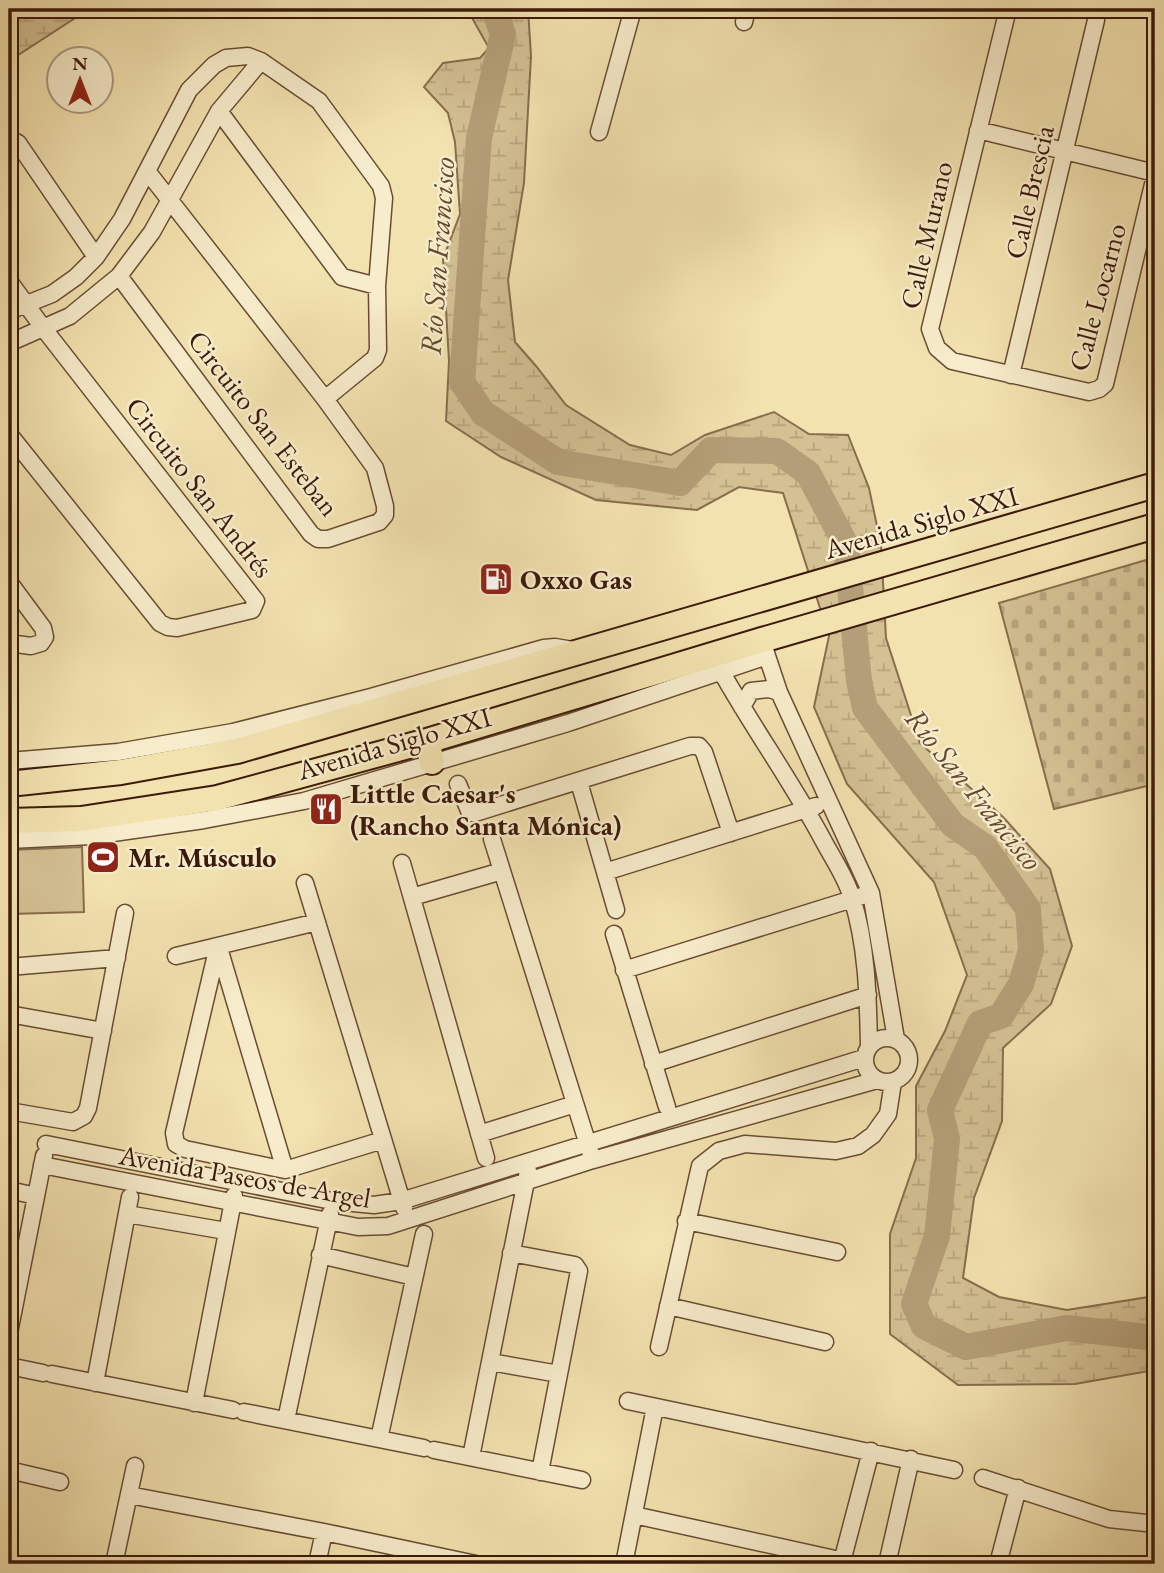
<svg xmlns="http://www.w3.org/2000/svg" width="1164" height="1573" viewBox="0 0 1164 1573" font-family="'EB Garamond',serif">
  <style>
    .green { fill: #d3c093; stroke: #886d4e; stroke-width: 2 }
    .wetland { fill: url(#wetland-marsh); stroke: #886d4e; stroke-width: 2 }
    .cemetery { fill: url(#cemetery-stones); stroke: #886d4e; stroke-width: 2 }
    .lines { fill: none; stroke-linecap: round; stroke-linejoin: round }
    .river { stroke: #b49e77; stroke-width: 26 }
    .minor-casing { stroke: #6a4c33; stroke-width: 19 }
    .highway-casing { stroke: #3c1a0a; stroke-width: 28 }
    .minor { stroke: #f7eccb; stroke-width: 16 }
    .highway { stroke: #f2e2af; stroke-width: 24 }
    .labels { text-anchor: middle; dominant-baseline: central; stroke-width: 5; stroke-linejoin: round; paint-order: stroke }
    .street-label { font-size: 28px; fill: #3c1a0a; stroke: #f7eccb }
    .poi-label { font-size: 28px; font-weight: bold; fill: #3c1a0a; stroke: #f7eccb; text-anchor: start }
    .water-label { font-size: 30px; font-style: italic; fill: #664830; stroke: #f7eccb }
  </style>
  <defs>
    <pattern id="wetland-marsh" width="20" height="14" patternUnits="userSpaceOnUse" patternTransform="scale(1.75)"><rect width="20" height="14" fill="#d3c093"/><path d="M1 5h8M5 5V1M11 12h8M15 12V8" fill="none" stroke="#b6a47d"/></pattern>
    <pattern id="cemetery-stones" width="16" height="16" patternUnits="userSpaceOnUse" patternTransform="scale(1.75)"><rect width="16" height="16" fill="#d3c093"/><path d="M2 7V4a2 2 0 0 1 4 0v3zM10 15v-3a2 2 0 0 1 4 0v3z" fill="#b6a47d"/></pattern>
  </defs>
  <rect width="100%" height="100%" fill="#f2e2af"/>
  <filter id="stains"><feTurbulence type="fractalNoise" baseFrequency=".00286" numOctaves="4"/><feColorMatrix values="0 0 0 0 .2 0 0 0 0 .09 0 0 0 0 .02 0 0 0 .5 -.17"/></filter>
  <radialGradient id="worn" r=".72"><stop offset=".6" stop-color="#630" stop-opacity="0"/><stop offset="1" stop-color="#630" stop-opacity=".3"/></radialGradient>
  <!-- green -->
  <path class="green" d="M82 847 84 912 9 914V850Z"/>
  <!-- wetland -->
  <path class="wetland" d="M9 9H89L9 61Z
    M467 9H528L531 56 524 183 508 280 515 342 536 366 566 405 630 445 671 455 705 435 774 412 809 434 848 435 869 488 881 545 886 638 920 743 1003 817 1050 869 1072 946 1051 1004 1003 1048 1002 1121 974 1198 963 1278 999 1297 1067 1310 1155 1296V1370L1075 1384 958 1385 890 1334V1234L916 1158V1086L945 1031 967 975 934 882 847 784 814 707 829 636 783 493 739 487 697 510 596 500 501 457 446 421 449 361 443 259 460 214 455 142 448 113 424 87 443 63 480 58 489 48Z"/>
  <!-- cemetery -->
  <path class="cemetery" d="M1146 560 1155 595V784L1054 809 999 603Z"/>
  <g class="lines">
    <!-- river -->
    <path class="river" d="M494 9 503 34 479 138 462 382 483 413 558 462 680 483 711 450 777 451 808 473 846 545 859 681 865 708 953 825 985 847 1028 909 1031 950 1021 984 1001 1016 980 1023 940 1110 947 1139 937 1236 914 1304 924 1326 966 1347 1067 1328 1155 1338"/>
    <!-- minor casing -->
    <g class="minor-casing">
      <path id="minor" d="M1008 9 930 329 937 348 952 361 1089 392 1099 389 1105 384 1155 176
        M744 22 747 9
        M219 111 342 277 377 286
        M978 130 1155 173
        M599 132 633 9
        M9 139 18 143 96 257
        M119 276 311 534 318 539H328L379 522 385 515V506L375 468 325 399 147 171
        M9 281 44 329 256 601 252 610 177 628 168 627 160 623 9 434
        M9 311 52 294 76 277 96 257 122 219 189 90 214 65 226 58 248 56 261 61 319 101 381 186 384 198 377 286 378 350 375 358 325 399
        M9 343 70 316 119 276 152 232 219 111 261 61
        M1011 375 1096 20
        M9 582 43 628 45 637 41 643 31 646 9 643
        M767 656 779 692 871 893 896 1039
        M721 671C753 728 792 782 823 840 833 859 846 877 852 898 867 945 868 997 869 1046
        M742 707 751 691 769 689 779 692
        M9 761 118 752 233 732 371 697 544 648 555 647 573 650
        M579 782 616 910
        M458 784 470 813H475L690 746H699L704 752 731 833
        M492 839 590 1151
        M9 840 92 836 204 820 304 801 568 723 767 656 762 640
        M402 863 486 1158
        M605 872 816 806
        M305 883 404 1208
        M412 897 502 871
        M614 934 667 1107
        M218 946 174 1133 176 1144 185 1149 285 1170 383 1140
        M219 948 285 1170
        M176 956 317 922
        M9 967 117 958
        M624 970 862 896
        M9 1014 103 1031
        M865 1060a22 22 0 1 1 44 0a22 22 0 1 1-44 0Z
        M653 1064 868 995
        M9 1111 73 1122 84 1116 88 1108 125 913
        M479 1134 575 1104
        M46 1144 332 1201 374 1205 401 1201 864 1058
        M42 1165 328 1221 358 1227 388 1226 593 1160 877 1080
        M9 1190 36 1196
        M127 1214 226 1231
        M686 1221 837 1252
        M511 1253 575 1265 579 1271 540 1472
        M320 1255 414 1277
        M668 1306 825 1342
        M9 1333 44 1156
        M659 1347 700 1166 719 1151 745 1144 836 1151 858 1146 873 1135 888 1114 893 1082
        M490 1362 559 1374
        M9 1366 43 1373
        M52 1374 233 1410
        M95 1383 130 1197
        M628 1401 954 1470
        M194 1403 234 1196
        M244 1412 424 1448
        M286 1420 330 1214
        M379 1439 424 1234
        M434 1450 582 1480
        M471 1457 528 1171
        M9 1470 60 1482
        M983 1478 1109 1519 1155 1524
        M129 1495 324 1532 476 1564
        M634 1515 835 1559H841L844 1554 871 1451
        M114 1564 135 1466
        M317 1564 324 1532
        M624 1564 655 1407
        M887 1564 911 1459
        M998 1564 1018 1488"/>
    </g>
    <!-- highway casing -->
    <g class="highway-casing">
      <path id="highway" d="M427 741 432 762
        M9 784 121 772 237 751 1155 485
        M9 821 81 819 217 798 427 741 762 640 1155 526"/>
    </g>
    <!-- minor -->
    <use href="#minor" class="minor"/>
    <!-- highway -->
    <use href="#highway" class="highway"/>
  </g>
  <!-- icons -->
  <defs>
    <g id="fuel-square" transform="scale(1.75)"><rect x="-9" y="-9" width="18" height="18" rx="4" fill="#8f2418" stroke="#f7eccb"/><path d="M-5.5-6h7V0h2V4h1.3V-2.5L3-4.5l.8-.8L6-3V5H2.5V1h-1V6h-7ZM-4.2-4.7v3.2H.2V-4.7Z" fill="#fff"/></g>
    <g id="restaurant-square" transform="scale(1.75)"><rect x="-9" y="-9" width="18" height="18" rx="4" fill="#8f2418" stroke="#f7eccb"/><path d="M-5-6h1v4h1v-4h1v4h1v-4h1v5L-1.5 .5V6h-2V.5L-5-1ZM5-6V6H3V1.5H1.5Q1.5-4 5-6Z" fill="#fff"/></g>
    <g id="stadium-square" transform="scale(1.75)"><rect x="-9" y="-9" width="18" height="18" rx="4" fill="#8f2418" stroke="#f7eccb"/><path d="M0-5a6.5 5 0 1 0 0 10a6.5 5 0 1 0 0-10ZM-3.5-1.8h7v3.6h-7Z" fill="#fff"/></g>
  </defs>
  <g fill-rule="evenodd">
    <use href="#fuel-square" x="496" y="579"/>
    <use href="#restaurant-square" x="326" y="809"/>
    <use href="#stadium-square" x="103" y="857"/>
  </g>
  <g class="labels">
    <!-- street labels -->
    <g class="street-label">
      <text transform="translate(1029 192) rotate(-77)">Calle Brescia</text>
      <text transform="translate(926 235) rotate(-77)">Calle Murano</text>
      <text transform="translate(1097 297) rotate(-75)">Calle Locarno</text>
      <text transform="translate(264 423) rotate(52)">Circuito San Esteban</text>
      <text transform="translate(200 487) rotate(52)">Circuito San Andrés</text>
      <text transform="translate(921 522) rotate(-16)">Avenida Siglo XXI</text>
      <text transform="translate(394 743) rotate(-16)">Avenida Siglo XXI</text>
      <text transform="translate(245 1176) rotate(10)">Avenida Paseos de Argel</text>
    </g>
    <!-- poi labels -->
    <g class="poi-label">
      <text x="520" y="579">Oxxo Gas</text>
      <text x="350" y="793">Little Caesar's<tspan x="350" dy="32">(Rancho Santa Mónica)</tspan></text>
      <text x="128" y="857">Mr. Músculo</text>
    </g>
    <!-- water labels -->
    <g class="water-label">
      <text transform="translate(437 256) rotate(-86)">Río San Francisco</text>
      <text transform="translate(974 789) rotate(51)">Río San Francisco</text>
    </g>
  </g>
  <!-- margin -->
  <rect width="1164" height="1573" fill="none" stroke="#f2e2af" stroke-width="35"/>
  <rect x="10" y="10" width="1143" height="1552" fill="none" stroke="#3c1a0a" stroke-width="3.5"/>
  <rect x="18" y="18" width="1129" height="1538" fill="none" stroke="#3c1a0a" stroke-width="2"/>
  <!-- north arrow -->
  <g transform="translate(80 80)"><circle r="33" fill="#f7eccb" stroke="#ac987e" stroke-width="2"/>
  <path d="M0-5L12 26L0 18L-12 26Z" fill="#8f2418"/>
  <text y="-10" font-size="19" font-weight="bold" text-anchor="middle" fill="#3c1a0a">N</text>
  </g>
  <rect width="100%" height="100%" filter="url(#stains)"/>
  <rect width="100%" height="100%" fill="url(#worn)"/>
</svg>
